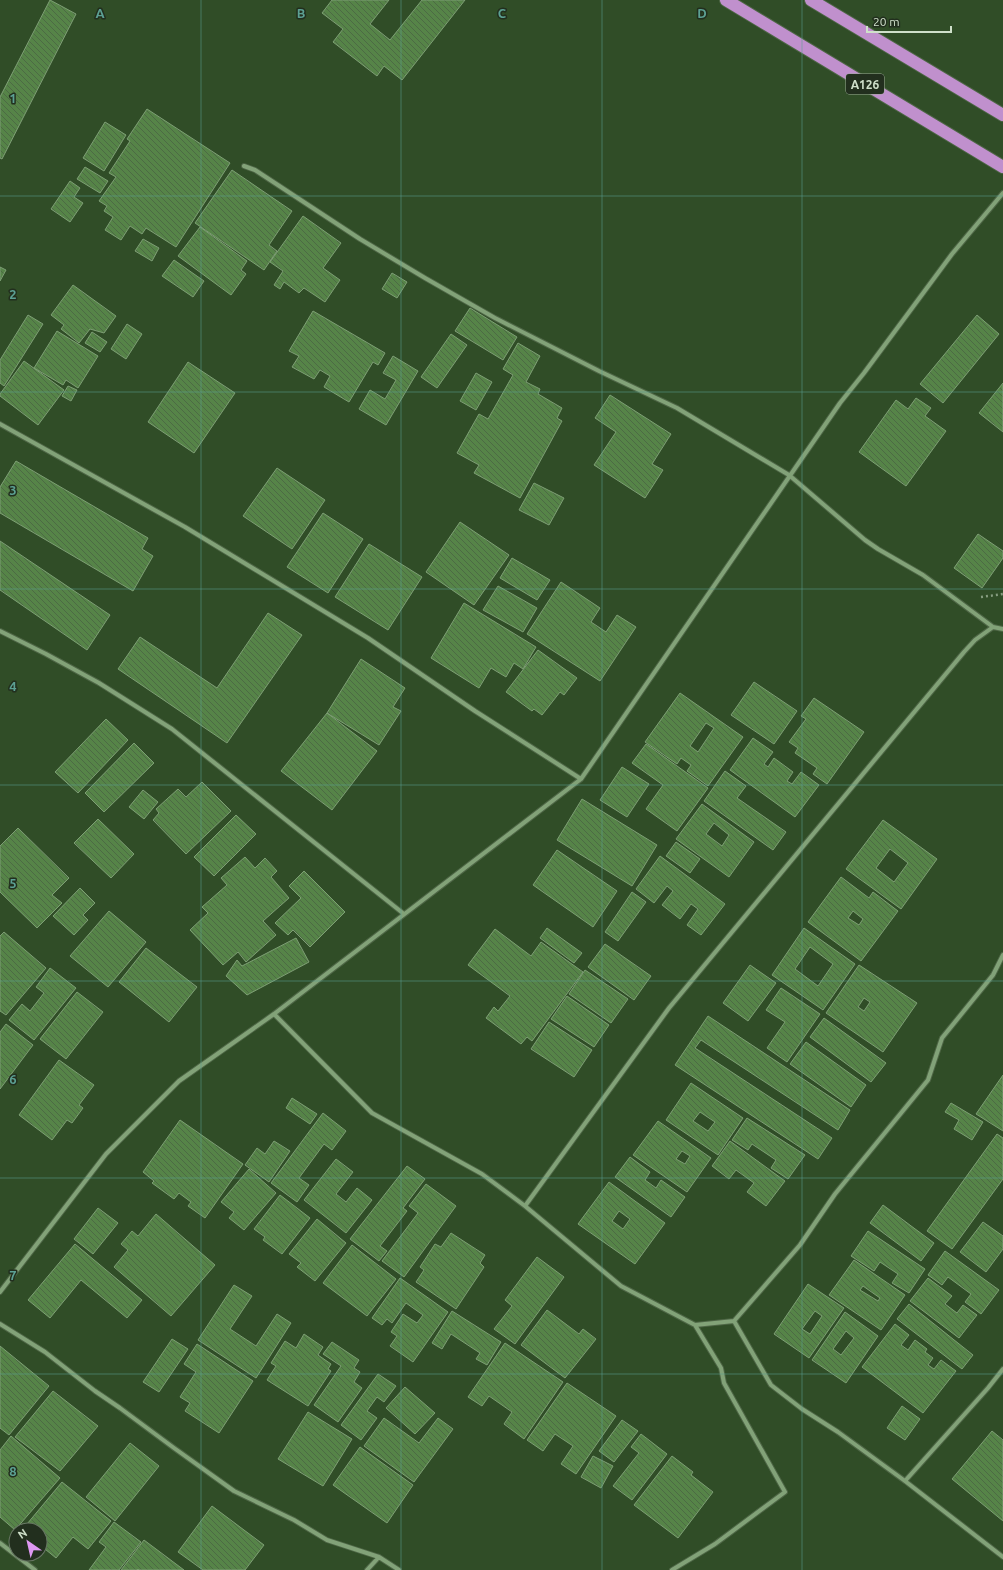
<svg xmlns="http://www.w3.org/2000/svg" width="1003" height="1570" viewBox="0 0 1003 1570" font-family="Ubuntu,sans-serif">
  <style>
    .building { fill: url(#building-back-hatch); stroke: #7d9e74; fill-rule: evenodd }
    .lines { fill: none; stroke-linecap: round; stroke-linejoin: round }
    .street-casing { stroke: #4e6646; stroke-width: 6 }
    .highway-casing { stroke: #4e6646; stroke-width: 14 }
    .path { stroke: #879d80; stroke-width: 2.5; stroke-dasharray: 2 3; stroke-linecap: butt }
    .street { stroke: #82a278; stroke-width: 4 }
    .highway { stroke: #c090cd; stroke-width: 12 }
    .grid { fill: none; stroke: #5ca093; stroke-width: 1; stroke-opacity: 0.55 }
    .labels { text-anchor: middle; dominant-baseline: central; stroke-width: 3; stroke-linejoin: round; paint-order: stroke }
    .shield { fill: #222f1e; stroke: #9bab96; stroke-width: 1 }
    .shield-label { font-size: 12px; font-weight: bold; fill: #cfe0ca }
    .grid-label { font-size: 13px; text-anchor: middle; font-weight: bold; fill: #5ca093; stroke: #222f1e; stroke-width: 3; stroke-linejoin: round; paint-order: stroke }
  </style>
  <defs>
    <pattern id="building-back-hatch" width="6" height="6" patternUnits="userSpaceOnUse"><rect width="6" height="6" fill="#568448"/><path d="M-1 5l2 2M0 0l6 6M5-1l2 2" fill="none" stroke="#4c6a44"/></pattern>
  </defs>
  <rect width="100%" height="100%" fill="#304d27"/>
  <!-- building -->
  <path class="building" d="M50 0 76 14 2 159 0 158V97Z
    M332 0H389L370 24 390 40 422 0H465L402 80 384 66 377 76 333 42 343 29 322 13Z
    M147 109 230 163 176 247 146 228 142 234 130 226 121 240 105 230 113 217 104 211 107 206 99 201 116 177 109 173 130 141 127 139Z
    M105 122 126 135 104 171 83 158Z
    M85 167 108 181 100 193 77 179Z
    M232 170 292 211 269 245 277 251 264 270 195 223Z
    M70 181 80 188 74 197 83 203 70 222 51 209Z
    M303 216 341 243 323 268 340 280 325 302 304 288 299 293 284 282 280 289 274 285 283 271 270 262Z
    M200 227 247 261 241 270 246 274 231 295 178 256Z
    M143 239 159 248 152 261 135 251Z
    M174 260 204 281 193 297 162 276Z
    M0 267 6 270 0 281Z
    M392 273 407 282 397 298 382 289Z
    M73 285 116 316 104 333 90 329 79 343 61 329 64 325 51 315Z
    M470 308 517 337 503 360 455 331Z
    M313 311 385 353 378 365 373 362 349 402 324 387 330 376 320 370 314 379 292 367 299 356 289 351Z
    M28 315 43 324 4 386 0 383V360Z
    M977 315 999 334 943 403 920 384Z
    M127 324 142 334 126 359 111 349Z
    M57 331 98 356 78 388 66 380 63 385 34 368Z
    M92 332 107 342 100 352 85 343Z
    M451 334 467 345 437 388 421 377Z
    M518 343 540 356 526 382 540 389 538 394 562 408 557 418 562 421 520 498 474 473 479 465 457 453 479 414 488 419 513 375 503 369Z
    M393 356 418 371 386 425 359 409 370 390 385 399 396 380 383 373Z
    M24 361 64 390 38 425 0 396V394Z
    M188 362 235 393 194 453 148 422Z
    M476 373 492 382 476 410 460 401Z
    M1003 383V432L979 413Z
    M68 386 77 390 71 401 62 396Z
    M610 395 671 434 652 464 663 470 645 498 594 465 616 432 595 418Z
    M916 398 931 408 925 416 946 431 906 486 859 452 896 400 908 409Z
    M16 461 148 538 142 549 153 556 133 591 0 513V487Z
    M277 468 325 500 292 549 243 516Z
    M534 483 564 498 549 525 519 510Z
    M323 513 363 539 328 593 287 567Z
    M460 522 509 555 474 605 426 572Z
    M978 534 1003 551V558L982 588 954 568Z
    M0 541 110 615 87 650 0 590Z
    M369 544 422 577 388 630 335 597Z
    M512 558 550 580 537 600 500 578Z
    M561 582 600 608 591 622 606 632 617 615 636 627 600 681 527 634Z
    M498 586 537 608 523 632 483 610Z
    M464 603 536 647 523 669 514 663 506 677 491 668 479 688 431 658Z
    M268 613 302 635 227 743 118 669 140 637 217 688Z
    M538 650 577 678 564 695 560 692 542 715 534 709 532 711 506 692Z
    M361 659 405 688 393 707 401 711 379 745 327 713Z
    M754 682 797 711 774 744 731 715Z
    M680 693 743 737 708 786 687 771 691 765 681 758 677 764 645 742ZM706 723 714 728 698 752 690 746Z
    M814 698 864 732 827 784 813 774 817 768 795 753 798 748 789 742 806 719 801 716Z
    M327 713 377 751 332 810 281 771Z
    M106 719 128 740 78 793 55 772Z
    M753 738 773 752 764 764 768 767 774 758 793 772 787 781 792 784 801 772 819 785 795 817 730 770Z
    M134 743 154 763 104 812 85 793Z
    M646 744 708 788 677 831 646 809 663 785 632 763Z
    M622 767 649 784 627 817 600 800Z
    M725 771 746 786 737 798 786 832 773 850 704 801Z
    M202 782 231 811 186 854 153 820 159 813 156 809 178 789 186 797Z
    M143 790 158 802 144 819 129 807Z
    M582 799 657 845 632 886 557 840Z
    M702 804 754 842 729 877 676 839ZM714 823 729 835 722 846 706 834Z
    M236 815 256 834 214 876 194 857Z
    M98 819 134 854 111 878 74 843Z
    M883 820 937 859 901 909 846 869ZM890 849 908 863 894 882 876 868Z
    M18 828 69 878 52 895 62 903 37 928 0 892V846Z
    M676 842 700 859 690 873 666 856Z
    M557 850 617 891 593 927 533 885Z
    M660 856 725 904 701 935 687 925 698 909 691 904 680 919 662 905 673 891 667 886 654 903 636 889Z
    M245 857 255 868 265 858 277 871 271 877 289 898 263 921 276 935 246 962 238 952 223 965 190 930 208 913 202 907 227 885 221 878Z
    M304 871 345 912 310 947 293 930 288 935 275 923 301 898 289 886Z
    M841 877 869 898 873 892 898 911 861 961 808 922ZM853 911 863 919 859 925 848 918Z
    M80 888 95 903 83 915 88 920 74 935 53 916Z
    M632 892 646 902 618 941 605 932Z
    M109 911 146 942 108 987 70 956Z
    M547 928 582 953 574 963 540 938Z
    M804 928 855 964 823 1010 772 975ZM810 947 833 964 818 986 795 969Z
    M495 929 531 956 541 942 583 972 532 1041 527 1037 521 1044 486 1018 494 1007 498 1011 510 996 468 965Z
    M4 932 46 968 6 1015 0 1011V936Z
    M296 938 309 962 247 995 226 976 237 960 242 966Z
    M605 944 651 976 634 1000 588 967Z
    M146 948 197 987 169 1022 119 982Z
    M750 965 776 983 748 1021 723 1003Z
    M859 965 917 1003 883 1052 826 1013ZM864 998 870 1002 864 1011 858 1007Z
    M50 968 76 988 34 1040 9 1020 22 1004 30 1011 44 993 36 987Z
    M585 970 628 999 611 1023 569 994Z
    M781 988 820 1014 787 1062 767 1048 785 1022 766 1010Z
    M77 992 103 1012 66 1059 40 1039Z
    M567 996 609 1025 594 1047 551 1019Z
    M708 1016 850 1110 838 1130 701 1040 695 1048 832 1138 818 1159 675 1065Z
    M824 1018 886 1063 871 1082 810 1037Z
    M549 1022 592 1050 574 1077 531 1049Z
    M6 1024 33 1045 0 1089V1032Z
    M806 1042 866 1085 851 1107 790 1064Z
    M59 1060 94 1085 79 1105 83 1108 72 1123 67 1120 52 1140 19 1115Z
    M1003 1075V1131L976 1114Z
    M691 1083 743 1118 718 1155 666 1120ZM700 1112 715 1122 708 1131 693 1121Z
    M292 1098 317 1114 310 1124 286 1108Z
    M951 1103 983 1122 972 1140 954 1129 959 1120 945 1112Z
    M323 1113 346 1131 332 1150 324 1144 299 1178 309 1185 297 1202 271 1183Z
    M747 1118 805 1155 788 1179 771 1168 776 1160 752 1144 748 1150 732 1140Z
    M180 1120 243 1164 205 1218 188 1206 191 1202 179 1193 174 1199 152 1183 154 1181 143 1172Z
    M658 1121 711 1158 687 1192 633 1155ZM682 1151 690 1156 685 1164 676 1159Z
    M997 1134 1003 1138V1179L952 1249 927 1231Z
    M274 1141 290 1151 269 1182 245 1165 257 1148 265 1154Z
    M730 1141 785 1181 766 1206 747 1192 754 1183 736 1170 729 1179 712 1166Z
    M630 1157 650 1172 645 1180 656 1188 661 1180 685 1197 671 1217 615 1177Z
    M336 1159 353 1172 336 1194 346 1202 357 1188 372 1200 346 1233 304 1200Z
    M407 1166 425 1179 403 1208 407 1211 380 1246 387 1251 379 1261 350 1239Z
    M249 1169 276 1193 244 1230 229 1218 234 1212 221 1202Z
    M609 1182 665 1223 635 1264 578 1224ZM619 1211 630 1219 623 1229 612 1221Z
    M426 1184 456 1206 404 1277 382 1261 418 1213 409 1206Z
    M280 1195 310 1218 282 1254 263 1240 265 1237 254 1229Z
    M883 1205 934 1243 921 1261 870 1223Z
    M98 1208 118 1223 93 1254 74 1239Z
    M156 1214 215 1265 171 1316 114 1267 128 1250 121 1244 132 1231 138 1236Z
    M317 1219 346 1243 315 1281 297 1267 301 1263 289 1254Z
    M983 1222 1003 1236V1249L986 1272 960 1252Z
    M868 1231 925 1269 909 1293 892 1283 898 1274 880 1262 874 1271 851 1256Z
    M451 1233 485 1255 480 1263 484 1267 456 1309 416 1282 424 1270 420 1267 435 1244 441 1247Z
    M75 1244 142 1300 127 1318 81 1280 50 1318 28 1300Z
    M352 1245 396 1279 367 1316 323 1283Z
    M945 1251 999 1290 981 1314 965 1302 971 1294 948 1277 942 1285 928 1275Z
    M537 1257 564 1277 515 1344 494 1329 512 1306 505 1300Z
    M854 1260 905 1295 881 1330 829 1295ZM863 1286 880 1298 878 1301 860 1290Z
    M400 1278 448 1312 413 1362 390 1346 397 1336 391 1332 403 1314 417 1323 423 1315 406 1303 392 1323 387 1319 382 1325 372 1318Z
    M928 1278 952 1296 945 1304 957 1313 963 1305 977 1315 959 1338 910 1301Z
    M808 1284 844 1308 809 1358 774 1334ZM815 1311 822 1316 810 1334 802 1329Z
    M234 1285 252 1296 230 1329 256 1346 277 1314 291 1323 256 1378 198 1340Z
    M909 1304 973 1355 962 1369 897 1319Z
    M547 1310 579 1334 583 1329 596 1339 565 1378 521 1345Z
    M452 1311 501 1342 487 1365 476 1359 480 1353 451 1334 442 1349 432 1343Z
    M845 1312 878 1336 846 1383 812 1360ZM846 1331 854 1338 841 1355 833 1349Z
    M895 1324 909 1335 901 1345 908 1350 915 1340 927 1349 925 1352 933 1358 928 1365 934 1369 941 1360 956 1371 923 1413 862 1367Z
    M304 1334 323 1347 318 1355 331 1364 328 1369 331 1371 308 1406 267 1380 276 1366 271 1363 285 1341 296 1348Z
    M172 1339 188 1349 159 1392 143 1382Z
    M332 1342 359 1360 354 1368 360 1372 354 1382 362 1388 338 1422 314 1405 341 1366 323 1354Z
    M505 1343 563 1382 524 1439 504 1424 512 1412 489 1396 482 1406 468 1397Z
    M197 1344 253 1381 219 1433 185 1411 190 1403 180 1397 196 1372 184 1364Z
    M0 1346 49 1386 9 1435 0 1428Z
    M378 1374 396 1386 384 1402 377 1397 367 1411 377 1418 361 1440 341 1425Z
    M567 1383 616 1416 576 1474 561 1464 573 1446 555 1434 543 1451 527 1440Z
    M405 1387 435 1413 415 1434 386 1408Z
    M53 1391 98 1426 60 1471 15 1437Z
    M902 1406 920 1419 905 1440 887 1428Z
    M308 1412 352 1439 323 1486 278 1459Z
    M384 1418 419 1443 438 1418 453 1429 414 1482 364 1446Z
    M622 1420 638 1431 614 1462 599 1451Z
    M992 1431 1003 1440V1521L952 1479Z
    M641 1434 667 1454 632 1500 613 1486 639 1453 631 1447Z
    M11 1436 60 1478 15 1530 0 1517V1450Z
    M130 1443 159 1466 115 1521 86 1497Z
    M360 1447 413 1485 387 1523 333 1485Z
    M593 1456 613 1466 601 1488 581 1477Z
    M672 1456 693 1472 691 1475 713 1492 678 1538 634 1505Z
    M62 1482 111 1521 88 1549 73 1537 56 1558 40 1545V1530H22Z
    M212 1506 264 1545 245 1570H203L178 1552Z
    M114 1522 141 1542 119 1570H89L106 1547 99 1542Z
    M144 1540 184 1570H139L138 1569 137 1570H121Z"/>
  <g class="lines">
    <!-- street casing -->
    <g class="street-casing">
      <path id="street" d="M244 166 255 170 360 239 425 278 495 318 599 371 677 408 789 475 865 540 878 549 923 575 993 627 1003 629
        M0 424 185 527 368 638 475 711 581 779
        M0 631 46 654 99 683 172 729 404 914
        M274 1014 372 1113 482 1174 525 1206 621 1286 695 1325 721 1368 724 1383 785 1492 715 1544 672 1570
        M525 1206 669 1008 964 652 975 640 993 627
        M0 1292 106 1154 179 1081 274 1014 581 779 840 403 864 373 952 254 1003 193
        M734 1321 771 1385 802 1409 838 1432 905 1481 1003 1557
        M0 1324 45 1352 95 1391 120 1408 174 1448 234 1491 294 1520 327 1540 379 1557 399 1570
        M695 1325 734 1321 800 1245 835 1194 928 1080 942 1038 993 975 1003 955
        M905 1481 988 1388 1003 1369
        M0 1543 35 1570
        M367 1570 379 1557"/>
    </g>
    <!-- highway casing -->
    <g class="highway-casing">
      <path id="highway" d="M726 0 1003 167
        M811 0 1003 115"/>
    </g>
    <!-- path -->
    <path class="path" d="M981 597 1003 594"/>
    <!-- street -->
    <use href="#street" class="street"/>
    <!-- highway -->
    <use href="#highway" class="highway"/>
  </g>
  <!-- grid -->
  <path class="grid" d="M201 0V1570M401 0V1570M602 0V1570M802 0V1570M0 196H1003M0 392H1003M0 589H1003M0 785H1003M0 981H1003M0 1178H1003M0 1374H1003"/>
  <g class="labels">
    <!-- shield labels -->
    <rect class="shield" x="846" y="74" width="38" height="20" rx="3"/>
    <g class="shield-label">
      <text x="865" y="84">A126</text>
    </g>
  </g>
  <g class="grid-label">
    <text x="100" y="18">A</text>
    <text x="301" y="18">B</text>
    <text x="502" y="18">C</text>
    <text x="702" y="18">D</text>
    <text x="13" y="103">1</text>
    <text x="13" y="299">2</text>
    <text x="13" y="495">3</text>
    <text x="13" y="691">4</text>
    <text x="13" y="888">5</text>
    <text x="13" y="1084">6</text>
    <text x="13" y="1280">7</text>
    <text x="13" y="1476">8</text>
  </g>
  <!-- north arrow -->
  <g transform="translate(28 1542) rotate(326)"><circle r="19" fill="#222f1e" stroke="#677663"/>
  <path d="M0-3L7 15L0 10L-7 15Z" fill="#de98f2"/>
  <text y="-6" font-size="11" font-weight="bold" text-anchor="middle" fill="#cfe0ca">N</text>
  </g>
  <!-- scale -->
  <path d="M867 26v6h84v-6" fill="none" stroke="#cfe0ca" stroke-width="2"/>
  <text x="873" y="26" font-size="12" fill="#cfe0ca" stroke="#222f1e" stroke-width="3" paint-order="stroke">20 m</text>
</svg>
